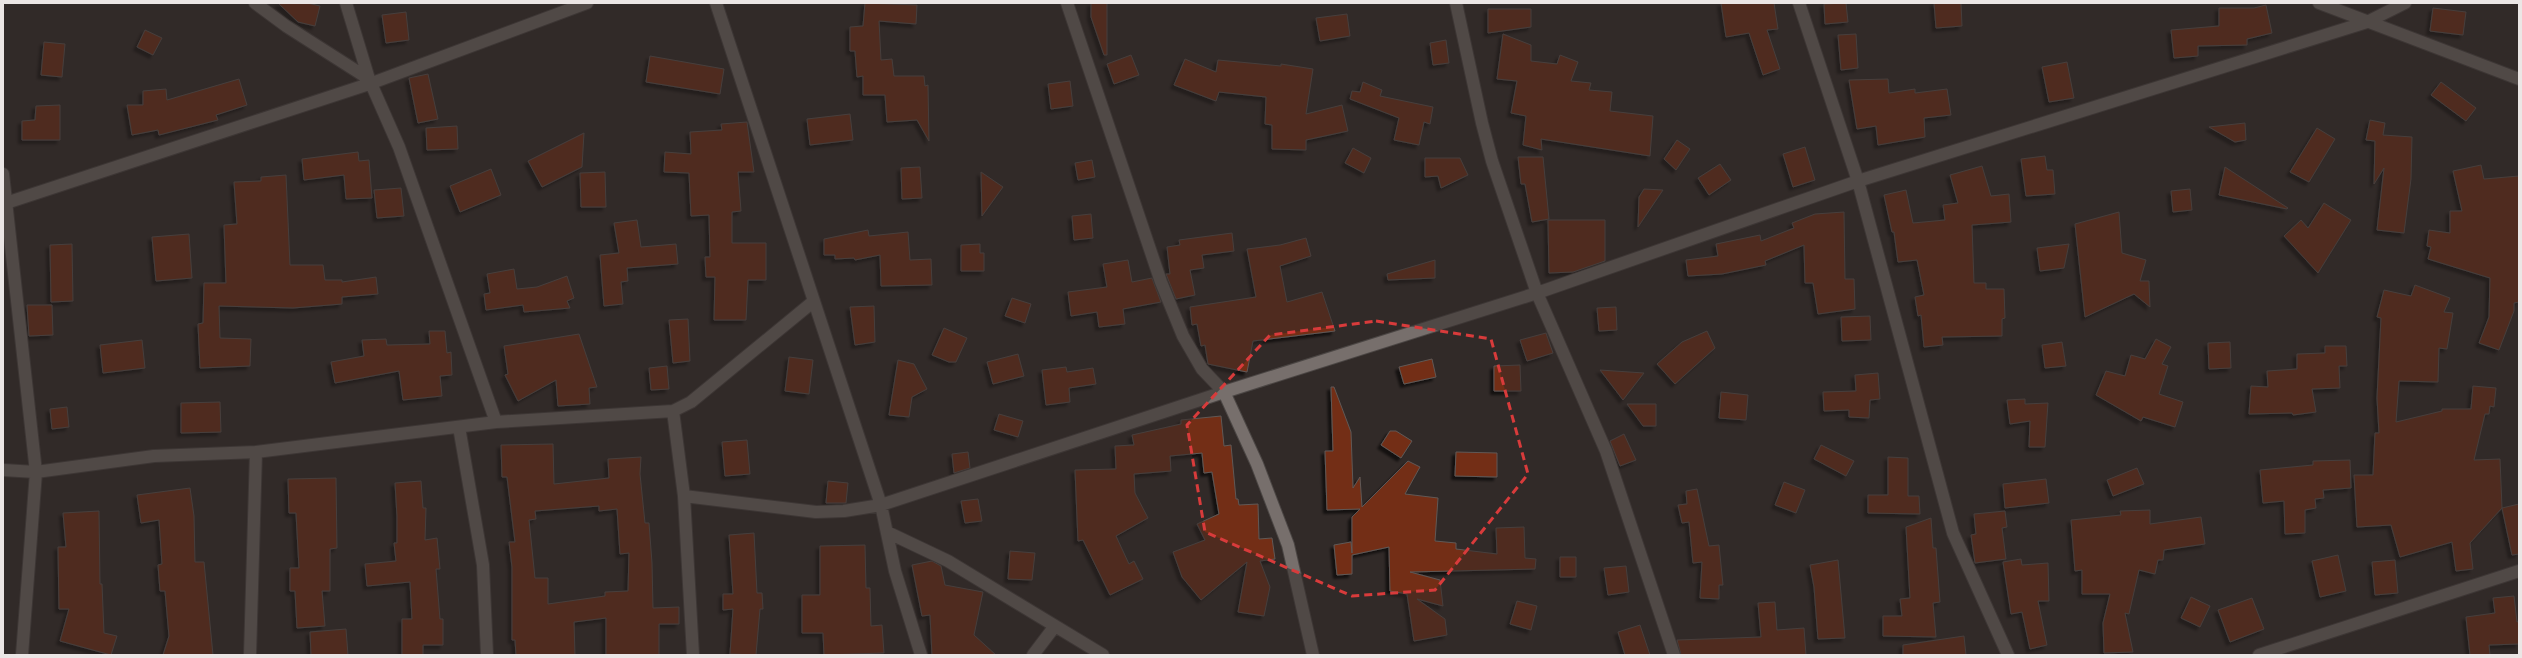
<svg xmlns="http://www.w3.org/2000/svg" width="2522" height="658" viewBox="0 0 2522 658" font-family="Barlow,sans-serif">
  <style>
    .building { fill: #732f15; stroke: #605856; fill-rule: evenodd; filter: url(#shadow) }
    .lines { fill: none; stroke-linecap: round; stroke-linejoin: round }
    .minor-casing { stroke: #4b4644; stroke-width: 14 }
    .minor { stroke: #776f6c; stroke-width: 12 }
    .marked { fill: none; stroke: #d83b3b; stroke-width: 3; stroke-dasharray: 8 5; stroke-linejoin: round }
  </style>
  <defs>
    <filter id="shadow"><feDropShadow dx="-3.5" dy="3.5" stdDeviation="1" flood-color="#0009"/></filter>
  </defs>
  <rect width="100%" height="100%" fill="#312a28"/>
  <!-- building -->
  <path class="building" d="M278 3H308L320 6 315 26 298 22Z
    M865 3 917 5 916 24 879 21 881 60 892 59 894 76H924L925 86 928 85 929 141 917 120 887 122 885 95H863V76L857 77 855 51H850V27L863 26Z
    M1091 3H1107V55H1104L1091 17Z
    M1721 3H1774L1778 29 1767 30 1780 69 1763 75 1749 33 1726 37Z
    M1846 3 1848 22 1825 24 1824 4Z
    M1934 3H1961L1962 26 1936 28Z
    M2266 5 2272 33 2247 39V45L2198 46V56L2174 58 2171 30 2219 26V8H2254Z
    M2433 8 2466 12 2463 35 2430 31Z
    M1488 9H1531V27L1488 33Z
    M406 12 409 40 386 43 382 15Z
    M1347 14 1350 36 1320 41 1316 18Z
    M145 30 162 38 153 55 137 47Z
    M1503 34 1531 45V61L1557 64 1560 55 1578 62 1571 81 1591 83 1589 90 1612 92 1610 111 1653 116 1650 156 1541 139 1542 150 1523 145 1526 116 1511 113 1517 81 1497 79Z
    M1856 34 1858 68 1841 70 1838 35Z
    M1446 40 1449 63 1433 65 1430 43Z
    M44 42 65 44 62 77 41 75Z
    M1131 55 1139 75 1114 84 1107 64Z
    M650 56 724 69 720 94 646 82Z
    M1185 59 1216 72 1218 60 1281 66V64L1313 69 1306 114 1342 105 1348 131 1306 140V150L1272 149V125L1265 124 1266 97 1219 92 1216 101 1174 85Z
    M2067 62 2074 98 2049 102 2042 67Z
    M428 74 438 119 418 123 409 78Z
    M239 79 247 105 216 115 218 120 159 135 158 130 132 135 127 105H143V91L166 89 167 100Z
    M1888 79 1889 93 1915 89V93L1947 89 1951 115 1924 118 1925 137 1878 145 1876 126 1857 129 1849 80Z
    M1070 81 1073 106 1051 109 1048 84Z
    M1363 82 1382 90 1380 96 1433 107 1430 124 1424 122 1419 145 1394 140 1399 118 1350 99 1352 91 1360 92Z
    M2441 82 2476 108 2466 121 2431 95Z
    M60 105V140H22V121L35 120 36 106Z
    M850 114 853 140 810 145 807 119Z
    M2370 120 2385 123 2383 135 2412 137 2411 179 2404 233 2377 230 2384 168 2374 184 2375 141 2366 140Z
    M747 122 754 172H738L741 211 732 212V243H766V280H748L746 320H714L715 277H706L705 257H710L709 215 691 216 689 173 664 172 665 152 691 154 690 132 722 130 721 124Z
    M2245 123 2246 140 2235 142 2209 127Z
    M457 126 458 149 427 150 426 128Z
    M2317 128 2335 139 2309 182 2290 172Z
    M584 133 582 167 542 187 528 161Z
    M1677 140 1690 149 1676 170 1664 159Z
    M1805 147 1815 180 1793 187 1783 154Z
    M1353 148 1371 158 1364 173 1345 163Z
    M358 152 359 161 369 160 372 198 346 199 344 175 304 180 302 159Z
    M2045 156 2047 170H2053L2055 194 2026 196 2021 159Z
    M1518 157H1543L1549 219 1532 222 1525 184H1521Z
    M1425 158H1460L1468 175 1441 188 1438 176 1425 177Z
    M1092 160 1095 177 1078 180 1075 163Z
    M1720 164 1731 180 1709 195 1698 178Z
    M2481 165 2484 179 2519 176V302L2514 303V311L2499 350 2479 343 2489 317 2490 278 2428 259 2431 247 2427 246 2429 230 2450 233V211H2462L2453 171Z
    M1982 166 1991 196 2009 194 2011 222 1972 225 1974 283H1986V289H2004L2005 318 2002 319V336L1942 337 1943 345 1924 347 1921 315 1918 316 1915 297 1924 295 1917 260 1898 262 1894 232H1892L1884 195 1906 190 1913 223 1945 220 1943 205 1958 203 1950 175Z
    M920 167 922 198 902 199 901 168Z
    M2225 167 2288 208 2287 209 2219 195Z
    M491 169 501 195 460 212 450 186Z
    M605 172 606 207H581L580 173Z
    M981 172 1003 187 982 216Z
    M286 175 290 265H323L325 280H342V282L376 277 378 294 342 297V304L293 308 219 306 220 338 251 339 250 366 200 368 198 324 203 323 204 283H226L224 225 237 224 234 182 261 181V177Z
    M401 188 404 216 377 218 374 190Z
    M1644 189 1663 190 1638 227 1639 197Z
    M2190 189 2192 210 2173 212 2171 191Z
    M2324 203 2351 220 2318 273 2284 236 2301 220 2308 228Z
    M1844 212 1845 279H1854L1855 309 1818 314 1813 283H1805L1804 245 1765 261 1766 265 1722 274 1688 276 1686 260 1718 256 1716 244 1760 235 1761 241 1794 228 1792 223 1815 214Z
    M2119 212 2122 253 2146 260 2140 281H2149L2150 307 2134 294 2085 317 2075 224Z
    M1091 214 1093 238 1074 240 1072 216Z
    M637 220 641 247 676 244 678 264 627 268 628 281 621 282 623 304 604 306 600 255 619 253 614 223Z
    M1548 220H1605V261L1573 272 1549 273Z
    M868 230 869 236 908 232 910 260 931 259 932 285 881 286 880 255 855 260 854 258 835 259V255H824V239Z
    M1232 233 1234 251 1202 255 1204 268 1190 270 1195 295 1176 299 1166 274H1170L1167 247 1180 245 1179 240Z
    M189 234 192 278 156 281 152 237Z
    M1306 238 1311 256 1280 266 1287 302 1322 292 1335 331 1253 341 1247 372 1208 364 1205 345 1201 346 1197 324 1192 325 1190 307 1256 297 1247 249 1280 245Z
    M72 244 73 301 51 302 50 245Z
    M980 244V253H984V271H961V245Z
    M2069 244 2064 268 2040 271 2037 248Z
    M1128 260 1132 282 1152 278 1161 302 1123 309 1125 324 1099 327 1097 312 1071 316 1068 292 1107 287 1103 264Z
    M1435 260V278L1388 280 1387 274Z
    M514 269 517 289 537 287 567 276 574 298 567 301 570 308 524 312 523 305 486 310 484 294 490 293 487 274Z
    M2415 285 2450 298 2444 312 2453 313 2447 349 2439 348 2438 382 2399 381 2396 422 2442 411V409H2471L2473 386 2496 388 2494 407 2490 406 2489 414H2485L2474 460 2500 459 2502 508 2470 543 2473 569 2456 571 2452 542 2400 557 2391 525 2357 527 2354 475H2373L2375 433H2379L2377 398 2381 318 2377 317 2384 290 2411 296Z
    M1012 298 1031 304 1025 323 1005 316Z
    M27 305H52L53 335 29 336Z
    M874 306 875 342 855 345 850 307Z
    M1616 307 1617 330 1599 331 1597 308Z
    M1870 316 1871 340 1842 341 1841 317Z
    M688 319 690 361 673 363 669 320Z
    M944 328 967 338 956 362H949L932 355Z
    M429 331H445L447 353 451 352 452 375 440 376 442 396 403 400 399 371 335 383 331 362 364 356 362 340 386 339 387 345 430 344Z
    M1707 331 1715 348 1675 384 1657 364 1682 342Z
    M1546 333 1553 353 1527 361 1520 340Z
    M579 334 597 387 589 388 590 404 558 406 556 380 518 401 505 375 508 374 504 346Z
    M2156 339 2171 347 2162 364 2168 366 2159 394 2183 402 2175 427 2143 417 2141 421 2096 395 2106 371 2125 376 2131 355 2145 359Z
    M142 340 145 368 103 373 100 345Z
    M2062 342 2066 366 2045 368 2042 345Z
    M2230 342 2231 368 2209 369 2208 343Z
    M2325 346H2346L2347 366H2339L2340 388 2312 389 2316 412 2293 415 2292 413 2249 414 2251 386 2268 387 2267 371 2297 369V354L2325 353Z
    M1018 354 1024 376 993 384 987 362Z
    M789 357 813 360 809 394 785 391Z
    M1432 359 1436 377 1404 384 1399 367Z
    M898 360 914 364 927 389 912 397 909 417 889 415Z
    M1520 365 1521 391H1494V366Z
    M667 366 669 389 651 390 649 368Z
    M1066 367 1067 372 1093 368 1096 384 1069 388 1070 402 1046 405 1042 370Z
    M1600 370 1644 373 1623 400Z
    M1878 373 1880 399 1870 400 1869 418 1849 417V410L1824 411 1823 392 1856 391 1855 375Z
    M1331 387H1334L1351 432 1353 488 1360 477 1362 507 1408 461 1420 467 1405 494 1438 498 1435 541 1456 543V549L1497 554 1496 528 1524 527 1525 558 1536 559 1535 569 1410 572 1440 580 1443 606 1417 599 1445 619 1447 635 1414 641 1407 594 1390 591 1389 547 1352 555V574L1337 575 1334 545 1351 542 1352 553V517L1360 509 1327 510 1325 451H1333Z
    M1721 392 1748 395 1746 420 1719 418Z
    M2025 399V404L2048 403 2045 447H2029L2030 421 2010 424 2007 400Z
    M220 402 221 432 181 433V403Z
    M1627 404H1656V426H1643Z
    M67 407 69 427 52 429 50 409Z
    M999 414 1023 421 1018 437 994 430Z
    M1221 416 1224 446 1231 445 1236 499H1238L1239 505 1258 504 1259 539 1272 538 1275 559 1260 561 1270 587 1264 616 1238 612 1247 562 1201 600 1182 577 1173 552 1205 540 1197 524 1219 514 1212 472 1204 473 1202 453 1170 456 1171 471 1134 474 1135 493 1148 518 1116 536 1129 564 1134 561 1143 579 1110 595 1083 540 1078 541 1075 470 1116 469 1115 446 1134 445 1132 435 1181 424V420Z
    M1390 431H1396L1412 441 1401 458 1381 445Z
    M1624 434 1636 460 1620 466 1610 441Z
    M747 440 750 474 725 476 722 442Z
    M553 444 554 484 609 478 608 459 641 457 640 474 645 523H649L652 563 653 608 679 607V624H659V655H606V618L574 622 575 655H516L515 640H512V567L509 542H515L507 477H502L501 445ZM599 506V511L617 509 620 554 629 553 628 591 605 592V596L548 604V578H535L529 520 536 519 535 511Z
    M1821 445 1854 461 1846 476 1814 459Z
    M968 452 970 468 954 473 952 454Z
    M1456 452 1497 453V477L1455 476Z
    M1888 457 1908 458V496H1919L1920 514 1868 513V495H1888Z
    M2350 460 2351 488 2323 490 2324 498 2315 499 2316 508 2305 510V533L2285 534 2284 501 2263 503 2260 470 2313 465V461Z
    M2137 468 2144 484 2113 496 2107 480Z
    M336 478 337 548 330 549V591H322L325 626 297 628 295 591H290V568H299L296 513H289L288 479Z
    M2046 479 2049 503 2005 508 2003 484Z
    M421 481 423 508H426L425 540 437 538 440 569H436L440 619H443V645H423V655H402V619H412L410 582 367 586 365 564 396 561 394 543H397V516L395 483Z
    M828 481 848 483 846 503H826Z
    M1784 482 1805 490 1796 513 1775 505Z
    M190 488 194 516 195 562H204L213 655H163L169 636 165 591H160L158 565 162 564 159 520 141 523 137 495Z
    M1697 489 1709 546 1719 545 1723 585H1719V599L1700 598 1702 562 1693 563 1689 522 1682 523 1678 505 1687 504 1686 491Z
    M978 499 982 521 965 523 961 501Z
    M2519 504V554L2512 555 2502 508Z
    M2150 510V524L2201 517 2205 544 2164 550 2163 560H2158L2155 574 2139 570 2129 614 2125 613 2133 652 2104 653 2103 623 2110 594H2082V570L2075 571 2071 520 2121 515 2120 511Z
    M99 511 100 584H102L104 633 117 636 111 655 60 641 69 609H59L58 547H66L63 513Z
    M2005 511 2007 527 2002 528 2006 559 1975 563 1971 535 1976 534 1974 514Z
    M1931 518 1933 548H1936L1940 602 1933 603 1936 637 1883 636V616H1902L1900 599 1910 598 1906 527Z
    M754 533 757 593H762L763 609H760L756 655 730 654 733 609 723 610V594H733L729 535Z
    M865 545 866 588H870L871 626 882 625 884 653 824 655 823 633H802V595H820V546Z
    M1010 551 1035 553 1032 580 1008 579Z
    M2338 555 2346 591 2320 597 2312 561Z
    M1560 557H1576V577H1560Z
    M2021 559 2022 565 2048 563 2049 601H2038L2047 645 2030 649 2022 612 2011 614 2003 562Z
    M1838 560 1845 638 1818 639 1814 587 1810 565Z
    M2395 560 2398 593 2375 595 2372 562Z
    M932 561 941 566 945 585 983 592 974 635 996 655H932L930 615 922 616 912 565Z
    M1626 566 1629 592 1608 595 1604 568Z
    M2514 596 2517 622 2519 621V644L2489 645 2490 655H2470L2466 617 2495 613 2493 598Z
    M2191 597 2210 606 2200 627 2181 618Z
    M2252 598 2264 629 2230 642 2218 610Z
    M1517 601 1537 606 1531 630 1510 624Z
    M1775 602 1777 630 1804 628 1806 655H1681L1677 640 1761 637 1758 603Z
    M1640 625 1650 655H1625L1618 632Z
    M346 629 348 655H311L310 632Z
    M1964 636 1966 655H1903V645Z"/>
  <g class="lines">
    <!-- minor casing -->
    <g class="minor-casing">
      <path id="minor" d="M255 3 286 26 369 79 399 147 496 422
        M346 3 369 79
        M716 3 881 505 895 571 921 655
        M1067 3 1161 282 1183 336 1202 369 1224 392 1257 464 1288 545 1313 655
        M1456 3 1482 123 1492 161 1537 293 1606 451 1674 655
        M1799 3 1858 181 1953 533 2008 655
        M2319 3 2519 79
        M3 174 36 472 3 470
        M3 204 372 83 587 3
        M673 411 691 402 814 301
        M459 427 483 565 487 655
        M684 496 816 512 844 511 881 505 1224 392 1537 293 1858 181 2367 22 2405 3
        M887 532 948 561 1103 655
        M22 655 36 472 154 456 256 452
        M250 655 256 452 496 422 673 411 684 496 693 655
        M1033 655 1055 626
        M2259 655 2519 571"/>
    </g>
    <!-- minor -->
    <use href="#minor" class="minor"/>
  </g>
  <!-- marked area -->
  <path d="M0 0H2522V658H0ZM1376 321 1491 339 1528 474 1435 590 1352 596 1205 532 1187 425 1270 335Z" fill="#312a28" fill-opacity=".55" fill-rule="evenodd"/>
  <path class="marked" d="M1376 321 1491 339 1528 474 1435 590 1352 596 1205 532 1187 425 1270 335Z"/>
  <!-- border -->
  <rect width="2522" height="658" fill="none" stroke="#ebe6e5" stroke-width="8"/>
</svg>
